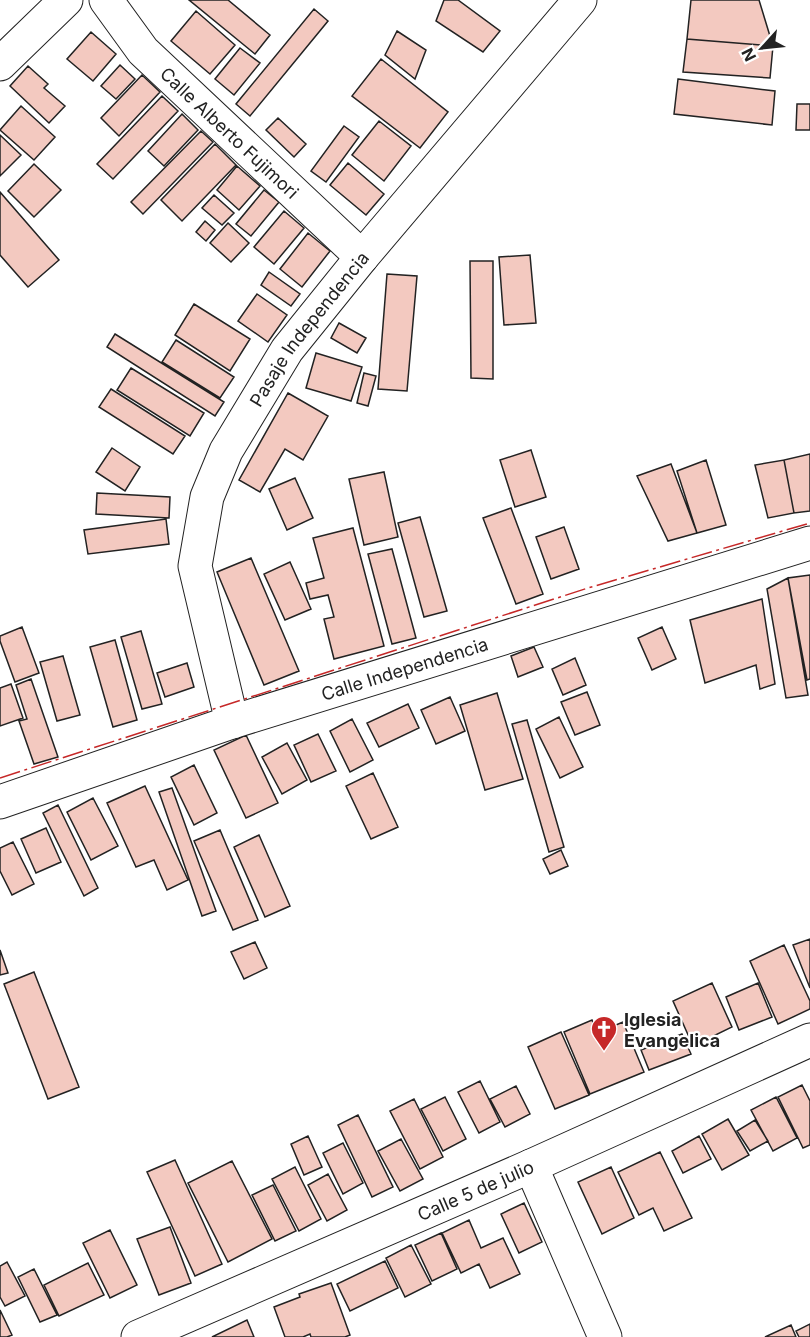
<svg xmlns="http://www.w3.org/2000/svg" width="810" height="1337" viewBox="0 0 810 1337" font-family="Inter,sans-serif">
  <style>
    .building { fill: #f3c9c0; stroke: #222; stroke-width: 1.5 }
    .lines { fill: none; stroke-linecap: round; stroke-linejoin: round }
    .minor-casing { stroke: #222; stroke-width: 35 }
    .minor { stroke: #fff; stroke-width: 33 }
    .power { stroke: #c62828; stroke-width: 1.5; stroke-dasharray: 21 4.5 3 4.5; stroke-linecap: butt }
    .labels { text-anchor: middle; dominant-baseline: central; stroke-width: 4.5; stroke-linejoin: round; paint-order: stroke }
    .street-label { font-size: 18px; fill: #222; stroke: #fff }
    .poi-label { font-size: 18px; font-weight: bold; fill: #222; stroke: #fff; text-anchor: start }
  </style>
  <rect width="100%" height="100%" fill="#fff"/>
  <!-- building -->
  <path class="building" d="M189 0H228L270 35 255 54Z
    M444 0H458L500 31 483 52 436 21Z
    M691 0H759L773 46 687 39Z
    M314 9 328 21 250 116 236 104Z
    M196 11 235 45 210 74 171 41Z
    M397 31 426 50 415 79 385 55Z
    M91 32 116 54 93 81 67 59Z
    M687 39 773 46 770 78 683 72Z
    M240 48 260 63 234 95 215 79Z
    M381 59 448 112 420 148 352 96Z
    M120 65 135 79 116 99 101 86Z
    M28 66 48 84 44 88 65 106 49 123 10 86Z
    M142 75 160 92 119 136 101 118Z
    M678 79 775 91 772 125 674 114Z
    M162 96 178 111 113 179 97 164Z
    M797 104H810V130H796Z
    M21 106 55 137 34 160 0 130Z
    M182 114 198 130 164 166 148 151Z
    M278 118 306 144 294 157 266 130Z
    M379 121 411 146 384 181 352 155Z
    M344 126 359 137 326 182 311 171Z
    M201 131 213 142 143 214 131 202Z
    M0 135 21 155 0 176Z
    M215 144 236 165 182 221 161 200Z
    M348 163 384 194 366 215 330 185Z
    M34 164 61 190 34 217 8 191Z
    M237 166 260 186 239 210 217 190Z
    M264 190 279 202 251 236 236 224Z
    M0 192 59 260 28 287 0 255Z
    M214 195 234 213 222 225 202 208Z
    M284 211 304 228 274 264 254 247Z
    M205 221 215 230 206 241 196 232Z
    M228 223 249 243 231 262 210 243Z
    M308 233 330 251 302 287 280 269Z
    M530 255 536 323 504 325 499 257Z
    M470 261H493V379L471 378Z
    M269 272 300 294 291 306 261 285Z
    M387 274 417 276 407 391 378 389Z
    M257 294 287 315 268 342 238 321Z
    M194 304 250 339 230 371 175 335Z
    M339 323 366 338 357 353 331 338Z
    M115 334 224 402 215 416 107 347Z
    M176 340 234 377 220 398 162 362Z
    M316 353 362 367 351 401 306 388Z
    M131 368 204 413 190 436 117 390Z
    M364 373 376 376 368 406 357 403Z
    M111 389 185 436 173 454 99 407Z
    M288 393 328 416 303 460 285 449 260 492 239 480Z
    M112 448 140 467 125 491 96 472Z
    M531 450 546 497 515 507 500 460Z
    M810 454V511L794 513 784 460Z
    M706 460 726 525 697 533 677 471Z
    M784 460 794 513 768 518 755 465Z
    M671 464 697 533 668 541 637 476Z
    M384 472 398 537 364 545 349 479Z
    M295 478 313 518 287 530 269 489Z
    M97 493 170 497 169 518 96 514Z
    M511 508 543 594 516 604 483 518Z
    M420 517 447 611 424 617 398 523Z
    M166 519 169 544 88 554 84 530Z
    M564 527 579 569 551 579 536 537Z
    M353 528 384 646 334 659 324 619 334 617 328 595 310 599 306 583 324 578 313 538Z
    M392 549 416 638 392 644 368 554Z
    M251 558 299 671 264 685 217 572Z
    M290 562 311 609 285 620 264 574Z
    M810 575V679L807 680 788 578Z
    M788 578 808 695 786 698 767 589Z
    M762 599 775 684 760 689 756 665 705 683 690 620Z
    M22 627 39 673 15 682 0 641V636Z
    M662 627 676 659 652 670 638 638Z
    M141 631 162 704 142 709 121 637Z
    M115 640 137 720 113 727 90 647Z
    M534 647 543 667 518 677 511 656Z
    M63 656 80 715 57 721 40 662Z
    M575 658 586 685 563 695 552 669Z
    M187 663 194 687 165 697 157 673Z
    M31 679 58 757 34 764 19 721 27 719 16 685Z
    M11 684 23 718 0 726V688Z
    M587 692 600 725 575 735 561 702Z
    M497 693 523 779 485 790 460 705Z
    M450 697 465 731 436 744 421 710Z
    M408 704 419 728 379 747 367 723Z
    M559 717 583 767 560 778 536 729Z
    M352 719 373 760 350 772 330 731Z
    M527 720 564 847 549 852 512 724Z
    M318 734 336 771 311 782 294 745Z
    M246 735 278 803 246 818 214 750Z
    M287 743 307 780 282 794 262 757Z
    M194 765 217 813 194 825 171 777Z
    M373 773 398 827 371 839 346 786Z
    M145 786 188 880 167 890 154 860 136 867 107 803Z
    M172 788 216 911 202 916 159 792Z
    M93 798 118 846 91 860 67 812Z
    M58 805 98 888 84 896 43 813Z
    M46 828 61 862 36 873 21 839Z
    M220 830 258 920 233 930 194 841Z
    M259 835 290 906 265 917 234 847Z
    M13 842 34 884 12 895 0 871V848Z
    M561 850 568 866 550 874 543 859Z
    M810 939V988L793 945Z
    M255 942 267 968 244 979 231 952Z
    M784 945 810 1001V1009L778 1024 750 961Z
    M0 950 8 973 0 975Z
    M34 972 79 1087 48 1099 4 984Z
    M712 983 732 1027 693 1046 673 1001Z
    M758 983 772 1017 739 1030 726 997Z
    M592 1020 597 1033 623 1022 644 1072 590 1094 564 1032Z
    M561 1032 589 1095 555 1109 528 1047Z
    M682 1034 691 1054 649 1070 641 1050Z
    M480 1081 500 1122 479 1133 458 1092Z
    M802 1085 810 1101V1145L803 1148 778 1097Z
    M516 1086 530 1114 505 1127 490 1099Z
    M445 1097 466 1139 443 1151 421 1109Z
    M776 1097 797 1138 773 1151 751 1110Z
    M414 1099 443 1157 420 1169 390 1111Z
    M358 1115 393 1187 372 1197 338 1125Z
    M728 1119 749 1155 722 1170 702 1134Z
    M755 1120 768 1141 750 1151 737 1131Z
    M308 1136 322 1167 304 1175 291 1144Z
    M699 1136 711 1159 683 1173 672 1151Z
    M401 1139 423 1179 400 1191 378 1151Z
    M343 1143 363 1183 343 1194 323 1153Z
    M660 1152 692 1218 664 1231 653 1208 639 1215 618 1172Z
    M175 1160 222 1264 195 1276 147 1172Z
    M232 1161 272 1239 228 1262 188 1183Z
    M295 1167 321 1219 299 1231 272 1179Z
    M611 1167 634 1218 602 1234 578 1182Z
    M328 1174 347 1210 327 1221 308 1185Z
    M273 1185 296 1231 275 1241 252 1195Z
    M524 1203 542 1242 519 1253 501 1214Z
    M469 1220 481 1248 503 1238 520 1274 490 1288 479 1264 461 1273 442 1233Z
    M170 1227 191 1283 159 1295 137 1239Z
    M110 1230 137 1285 110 1298 83 1243Z
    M441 1233 457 1269 432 1281 415 1245Z
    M411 1245 431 1284 405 1297 386 1258Z
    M385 1261 398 1288 350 1311 337 1284Z
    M7 1262 25 1296 5 1306 0 1297V1266Z
    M88 1263 104 1295 59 1316 44 1285Z
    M34 1269 57 1315 40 1322 18 1277Z
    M331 1283 350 1335 345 1337H311L310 1334 303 1337H285L274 1307 300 1297 299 1294Z
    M0 1310 12 1335 7 1337H0Z
    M247 1320 254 1337H212Z
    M810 1324V1337H799L796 1331Z
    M791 1325 796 1337H765Z"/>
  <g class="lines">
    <!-- minor casing -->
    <g class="minor-casing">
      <g id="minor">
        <path id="s1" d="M106 0 143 51 362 257"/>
        <path d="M0 64 66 0"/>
        <path id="s2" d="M232 722 195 566 207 497 226 451 287 350 362 257 580 0"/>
        <path id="s3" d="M0 802 232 722 810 543"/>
        <path d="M531 1166 605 1337"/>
        <path id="s4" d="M138 1337 531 1166 810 1040"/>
      </g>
    </g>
    <!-- minor -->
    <use href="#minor" class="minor"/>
    <!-- power -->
    <path class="power" d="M0 778 588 588 810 523"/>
  </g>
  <!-- icons -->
  <defs>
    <g id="church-pin" transform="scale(1.35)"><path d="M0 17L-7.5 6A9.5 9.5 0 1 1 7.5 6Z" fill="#c62828" stroke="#fff"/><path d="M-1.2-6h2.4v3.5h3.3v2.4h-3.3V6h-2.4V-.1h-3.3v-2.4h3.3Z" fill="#fff"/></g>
  </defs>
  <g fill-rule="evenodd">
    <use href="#church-pin" x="604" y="1029"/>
  </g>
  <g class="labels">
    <!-- street labels -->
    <g class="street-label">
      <text stroke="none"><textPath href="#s1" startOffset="182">Calle Alberto Fujimori</textPath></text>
      <text stroke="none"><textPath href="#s2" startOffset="428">Pasaje Independencia</textPath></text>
      <text stroke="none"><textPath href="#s3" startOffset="426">Calle Independencia</textPath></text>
      <text stroke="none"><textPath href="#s4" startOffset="368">Calle 5 de julio</textPath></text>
    </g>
    <!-- poi labels -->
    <g class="poi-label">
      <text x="624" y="1019">Iglesia<tspan x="624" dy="21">Evangelica</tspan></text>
    </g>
  </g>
  <!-- north arrow -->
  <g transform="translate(762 48) rotate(243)" stroke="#ffffff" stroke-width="4.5" paint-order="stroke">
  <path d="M0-4.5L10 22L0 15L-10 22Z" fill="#222222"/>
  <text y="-9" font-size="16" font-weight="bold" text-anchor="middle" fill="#222222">N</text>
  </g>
</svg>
